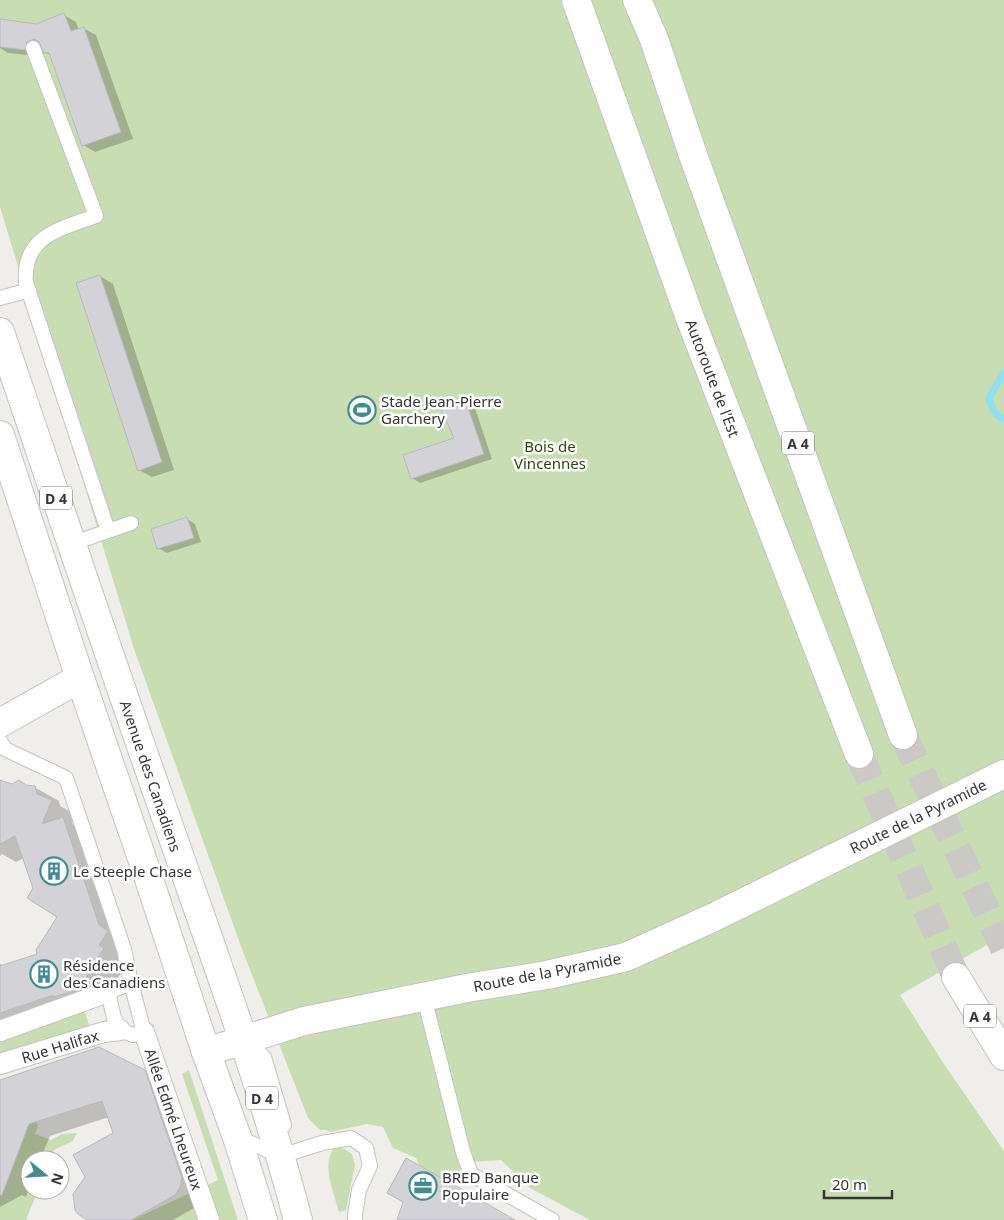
<svg xmlns="http://www.w3.org/2000/svg" width="1004" height="1220" viewBox="0 0 1004 1220" font-family="'Noto Sans',sans-serif">
  <style>
    .green { fill: #c9ddb2 }
    .shadow { fill: #0003 }
    .lines { fill: none; stroke-linecap: round; stroke-linejoin: round }
    .stream { stroke: #8ce2f2; stroke-width: 7 }
    .building { fill: #d2d2d7; stroke: #b9b9be }
    .motorway-tunnel { stroke: #cbc9c6; stroke-width: 28; stroke-dasharray: 28 14; stroke-linecap: butt }
    .service-casing { stroke: #c5c2be; stroke-width: 16 }
    .pedestrian-casing { stroke: #c5c2be; stroke-width: 22 }
    .minor-casing { stroke: #c5c2be; stroke-width: 30 }
    .tertiary-casing { stroke: #c5c2be; stroke-width: 30 }
    .primary-casing { stroke: #c5c2be; stroke-width: 30 }
    .motorway-casing { stroke: #c5c2be; stroke-width: 30 }
    .service { stroke: #fff; stroke-width: 14 }
    .pedestrian { stroke: #fff; stroke-width: 20 }
    .minor { stroke: #fff; stroke-width: 28 }
    .tertiary { stroke: #fff; stroke-width: 28 }
    .primary { stroke: #fff; stroke-width: 28 }
    .motorway { stroke: #fff; stroke-width: 28 }
    .labels { text-anchor: middle; dominant-baseline: central; stroke-width: 5; stroke-linejoin: round; paint-order: stroke }
    .shield { fill: #fff; stroke: #727271; stroke-width: 1 }
    .shield-label { font-size: 14px; font-weight: bold; fill: #363534 }
    .street-label { font-size: 15px; fill: #363534; stroke: #fff }
    .poi-label { font-size: 15px; fill: #363534; stroke: #fff; text-anchor: start }
    .park-label { font-size: 15px; fill: #2f4602; stroke: #fff }
  </style>
  <rect width="100%" height="100%" fill="#f0eeea"/>
  <!-- green -->
  <path class="green" d="M0 0H1004V935L900 995 944 1064 1004 1151V1220H590L530 1188 501 1160 472 1162 445 1180 429 1189 416 1158 393 1148 383 1127 367 1124 330 1132 326 1130H320L308 1118 243 952 134 649 0 207Z
    M84 1009 90 1028 0 1055V1036Z
    M189 1070 238 1220H132L218 1180 182 1074Z
    M30 1120 32 1123 36 1121 38 1126 35 1134 51 1140 62 1134 77 1133 73 1141 54 1150 49 1160H30V1190H38L26 1220H0V1184Z
    M339 1147 344 1149 352 1154 355 1165 346 1210 339 1212C334 1193 321 1165 334 1148Z"/>
  <!-- shadow -->
  <path class="shadow" d="M64 15 76 22 79 30 83 28 96 35 133 139 95 152 83 145 51 55 45 52 43 47 39 49 37 56 8 53 0 48V21L37 26Z
    M100 276 113 284 174 470 152 477 139 470Z
    M464 397 473 402 492 459 420 483 412 478 455 438Z
    M187 519 195 524 201 542 167 553 158 548Z
    M0 781 12 786 34 787 59 801 60 806 76 815 72 824 87 832 123 940 131 946 122 959 127 963 107 996 0 1027V964L4 966 39 955 58 917 34 889 24 858 16 862 2 854 0 856Z
    M144 1071 165 1083 196 1207 173 1220H88L114 1134 109 1117 50 1136 40 1160H30V1187L26 1197 22 1195 0 1207V1081Z"/>
  <g class="lines">
    <!-- stream -->
    <path class="stream" d="M1004 372 989 398C991 407 995 416 1004 419"/>
  </g>
  <!-- building -->
  <path class="building" d="M64 13 71 31 84 27 121 132 82 146 49 53H44L39 42 34 39 27 42 25 50 0 47V19L36 24Z
    M100 275 162 462 138 471 76 283Z
    M464 396 484 454 411 479 403 455 454 438 440 407Z
    M187 517 194 538 157 549 151 529Z
    M0 780 12 784 19 780 26 785 35 786 37 794 52 800 42 824 63 817 99 925 108 931 99 945 104 948 83 983 71 992 53 997V995L0 1013V966L37 954 36 950 57 917 27 898 33 888 15 836 0 844Z
    M99 1047 145 1070 182 1178 180 1187 175 1195 131 1220H87L78 1214 75 1210 73 1194 85 1177 73 1155 113 1133 102 1101 29 1124 2 1195H0V1080Z
    M406 1158 470 1194 515 1220H397L403 1202 387 1193Z"/>
  <g class="lines">
    <!-- motorway-tunnel -->
    <path class="motorway-tunnel" d="M903 735 1004 948
      M859 754 956 977"/>
    <!-- service casing -->
    <g class="service-casing">
      <path id="service" d="M33 48 96 216C60 229 22 236 26 283L108 531
        M0 298 29 290
        M71 544 131 523
        M0 741 5 749 66 778 124 949 131 983 144 1032 133 1035 120 1030 114 1018 108 992 131 983
        M424 997 463 1152 471 1174 552 1220
        M249 1044 264 1057 284 1125
        M237 1137 281 1156 322 1143 351 1138 366 1148 370 1166 359 1190 355 1215V1220"/>
    </g>
    <!-- pedestrian casing -->
    <g class="pedestrian-casing">
      <path id="pedestrian" d="M0 1031 108 992
        M144 1032 209 1220
        M0 1064 104 1032 120 1030"/>
    </g>
    <!-- minor casing -->
    <g class="minor-casing">
      <path id="minor" d="M0 723 80 678"/>
    </g>
    <!-- tertiary casing -->
    <g class="tertiary-casing">
      <path id="tertiary" d="M206 1052 304 1021 467 988 547 975 626 957 712 918 1004 774"/>
    </g>
    <!-- primary casing -->
    <g class="primary-casing">
      <path id="primary" d="M0 332C54 491 107 650 163 809 210 945 261 1080 298 1220
        M0 435 80 678 147 873 206 1052 237 1137 263 1220"/>
    </g>
    <!-- motorway casing -->
    <g class="motorway-casing">
      <path id="motorway" d="M576 0 690 318 859 754
        M637 0 654 39 692 152 903 735
        M956 977 1004 1056"/>
    </g>
    <!-- service -->
    <use href="#service" class="service"/>
    <!-- pedestrian -->
    <use href="#pedestrian" class="pedestrian"/>
    <!-- minor -->
    <use href="#minor" class="minor"/>
    <!-- tertiary -->
    <use href="#tertiary" class="tertiary"/>
    <!-- primary -->
    <use href="#primary" class="primary"/>
    <!-- motorway -->
    <use href="#motorway" class="motorway"/>
  </g>
  <!-- icons -->
  <defs>
    <g id="stadium-ring" transform="scale(1.4375)"><circle r="9.5" fill="#fff" stroke="#438b92" stroke-width="1.5"/><path d="M0-5a6.5 5 0 1 0 0 10a6.5 5 0 1 0 0-10ZM-3.5-1.8h7v3.6h-7Z" fill="#438b92"/></g>
    <g id="building-ring" transform="scale(1.4375)"><circle r="9.5" fill="#fff" stroke="#438b92" stroke-width="1.5"/><path d="M-4-6H4V6H1V3H-1V6H-4ZM-2.5-4.3h1.7v1.8h-1.7ZM.8-4.3h1.7v1.8H.8ZM-2.5-1h1.7V.8h-1.7ZM.8-1h1.7V.8H.8Z" fill="#438b92"/></g>
    <g id="office-ring" transform="scale(1.4375)"><circle r="9.5" fill="#fff" stroke="#438b92" stroke-width="1.5"/><path d="M-6-3h4V-5.5h4V-3h4V5H-6ZM-1-4.5V-3h2v-1.5ZM-6 0V1H6V0Z" fill="#438b92"/></g>
  </defs>
  <g fill-rule="evenodd">
    <use href="#stadium-ring" x="362" y="410"/>
    <use href="#building-ring" x="54" y="871"/>
    <use href="#building-ring" x="44" y="974"/>
    <use href="#office-ring" x="423" y="1186"/>
  </g>
  <g class="labels">
    <!-- shield labels -->
    <g class="shield">
      <rect x="782" y="431.5" width="32" height="23" rx="4"/>
      <rect x="40" y="486.5" width="32" height="23" rx="4"/>
      <rect x="964" y="1004.5" width="32" height="23" rx="4"/>
      <rect x="246" y="1086.5" width="32" height="23" rx="4"/>
    </g>
    <g class="shield-label">
      <text x="798" y="443">A 4</text>
      <text x="56" y="498">D 4</text>
      <text x="980" y="1016">A 4</text>
      <text x="262" y="1098">D 4</text>
    </g>
    <!-- street labels -->
    <g class="street-label">
      <text transform="translate(713 378) rotate(69)">Autoroute de l’Est</text>
      <text transform="translate(151 776) rotate(71)">Avenue des Canadiens</text>
      <text transform="translate(918 816) rotate(-26)">Route de la Pyramide</text>
      <text transform="translate(547 972) rotate(-11)">Route de la Pyramide</text>
      <text transform="translate(60 1046) rotate(-17)">Rue Halifax</text>
      <text transform="translate(174 1119) rotate(71)">Allée Edmé Lheureux</text>
    </g>
    <!-- poi labels -->
    <g class="poi-label">
      <text x="381" y="401">Stade Jean-Pierre<tspan x="381" dy="17">Garchery</tspan></text>
      <text x="73" y="871">Le Steeple Chase</text>
      <text x="63" y="965">Résidence<tspan x="63" dy="17">des Canadiens</tspan></text>
      <text x="442" y="1177">BRED Banque<tspan x="442" dy="17">Populaire</tspan></text>
    </g>
    <!-- park labels -->
    <g class="park-label">
      <text x="550" y="446">Bois de<tspan x="550" dy="17">Vincennes</tspan></text>
    </g>
  </g>
  <!-- north arrow -->
  <g transform="translate(45 1175) rotate(108)"><circle r="24" fill="#ffffff" stroke="#afaeae"/>
  <path d="M0-4L9 19L0 12L-9 19Z" fill="#438b92"/>
  <text y="-8" font-size="14" font-weight="bold" text-anchor="middle" fill="#363534">N</text>
  </g>
  <!-- scale -->
  <path d="M824 1190v8h68v-8" fill="none" stroke="#363534" stroke-width="2.5"/>
  <text x="832" y="1190" font-size="15" fill="#363534" stroke="#ffffff" stroke-width="4" paint-order="stroke">20 m</text>
</svg>
